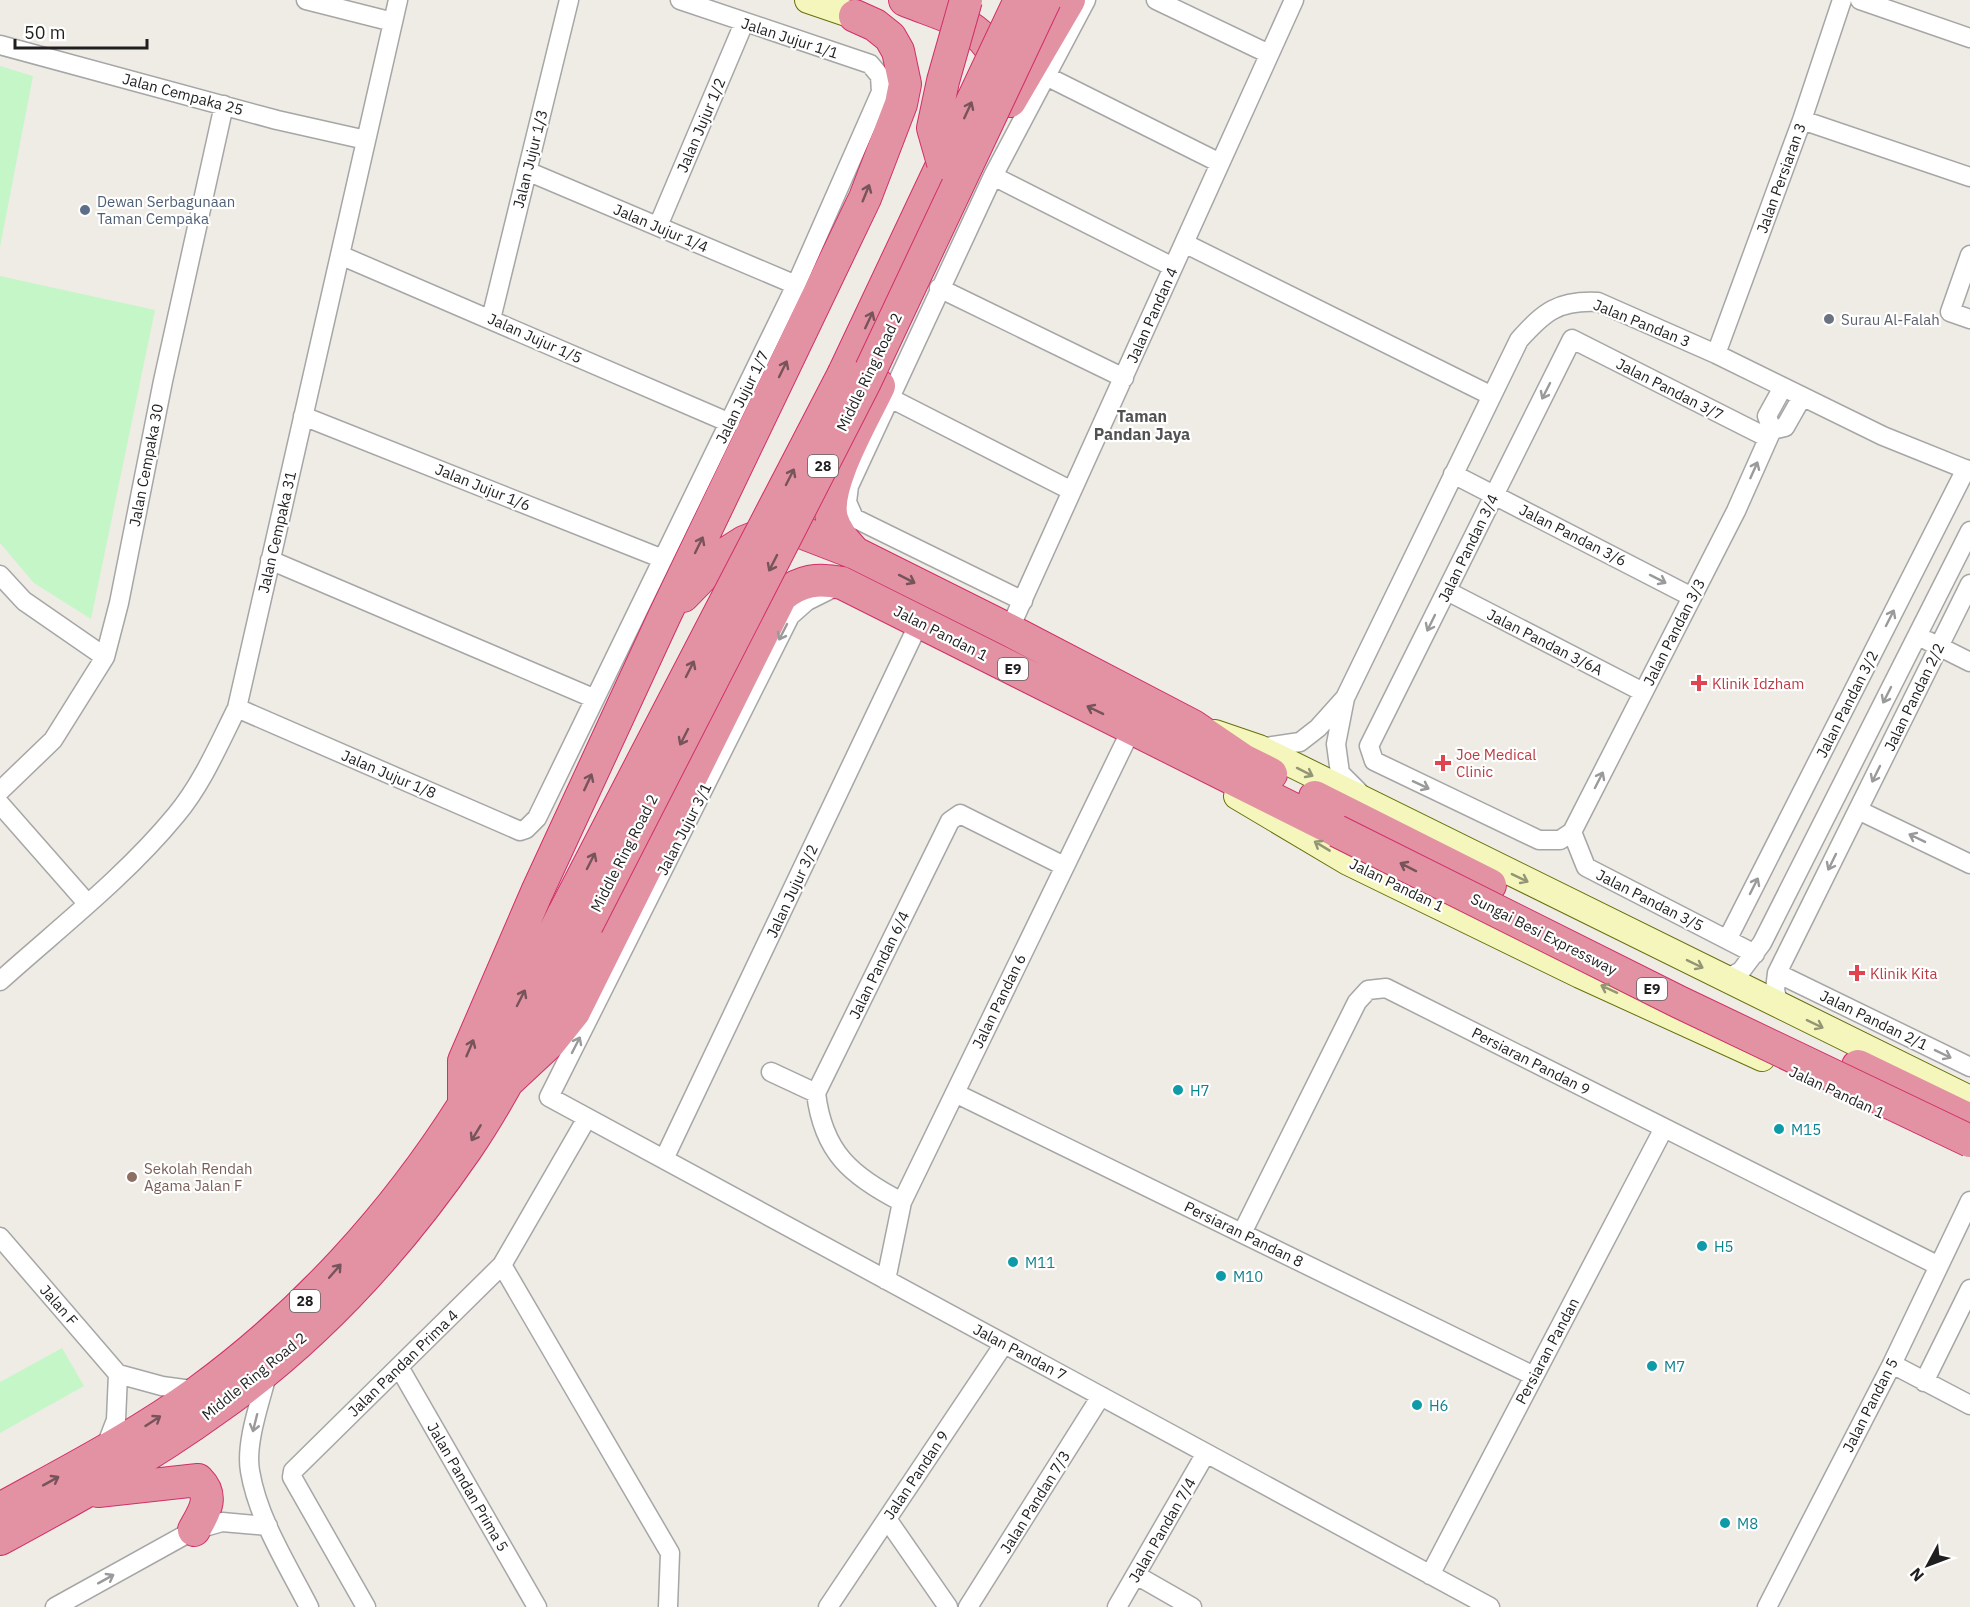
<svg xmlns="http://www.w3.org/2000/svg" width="1970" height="1607" viewBox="0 0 1970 1607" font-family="'IBM Plex Sans',sans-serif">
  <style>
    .park { fill: #c5f6c8 }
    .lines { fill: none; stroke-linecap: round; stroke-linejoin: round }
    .street-casing { stroke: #a6a6a6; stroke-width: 21 }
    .secondary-casing { stroke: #67700b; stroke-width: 28 }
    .highway-casing { stroke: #d12f69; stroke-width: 34 }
    .street { stroke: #fff; stroke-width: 18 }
    .secondary { stroke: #f4f6bc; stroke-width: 26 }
    .highway { stroke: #e292a2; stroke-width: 32 }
    .highway-bridge-casing { stroke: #d12f69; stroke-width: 34; stroke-linecap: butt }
    .highway-bridge { stroke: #e292a2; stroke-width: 32 }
    .oneway { stroke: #77535a }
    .oneway2 { stroke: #9a9a9a }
    .oneway3 { stroke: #949575 }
    .service-dot { fill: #5c6f8a; stroke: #fff; stroke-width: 2 }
    .worship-dot { fill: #6b7280; stroke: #fff; stroke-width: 2 }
    .health-dot { fill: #e0444e; stroke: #fff; stroke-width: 2 }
    .culture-dot { fill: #0f9aa8; stroke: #fff; stroke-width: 2 }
    .education-dot { fill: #8d6e63; stroke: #fff; stroke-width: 2 }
    .labels { text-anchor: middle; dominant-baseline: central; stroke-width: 4.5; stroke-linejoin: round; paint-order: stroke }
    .shield { fill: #fff; stroke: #626262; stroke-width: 1.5 }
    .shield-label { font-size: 14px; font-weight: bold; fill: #1f1f1f }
    .street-label { font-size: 15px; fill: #1f1f1f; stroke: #fff }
    .service-label { font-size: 15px; fill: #4e5e75; stroke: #fff; text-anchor: start }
    .worship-label { font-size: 15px; fill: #5b616d; stroke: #fff; text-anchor: start }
    .health-label { font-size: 15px; fill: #be3a42; stroke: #fff; text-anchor: start }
    .culture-label { font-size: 15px; fill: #0d838f; stroke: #fff; text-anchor: start }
    .education-label { font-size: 15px; fill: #785e54; stroke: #fff; text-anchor: start }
    .neighbourhood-label { font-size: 16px; font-weight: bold; fill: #525252; stroke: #fff }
  </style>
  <rect width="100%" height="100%" fill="#efece5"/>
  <!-- park -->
  <path class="park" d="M0 66 33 76 0 247Z
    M0 276 155 310 91 619 34 583 0 543Z
    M62 1348 84 1386 0 1433V1382Z"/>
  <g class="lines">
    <!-- street casing -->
    <g class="street-casing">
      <path id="street" d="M306 0 393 22
        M1156 0 1269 54
        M1860 0 1970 38
        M0 45 277 120 366 140
        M1046 76 1220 163
        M1802 120 1970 177
        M527 171 796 285
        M993 176 1173 267
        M658 226 744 23
        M1184 243 1490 395
        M340 255 730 423
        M1970 255 1950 312 1970 319
        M939 288 1124 378
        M491 319 569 0
        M1716 354 1802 120 1842 0
        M890 398 1072 491
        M303 416 663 559
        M1772 430 1785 427 1802 397
        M1768 438 1572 339 1369 746 1374 761 1539 840H1560L1572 832 1736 511 1772 430 1767 416 1783 387
        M1453 474 1692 597
        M270 560 593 698
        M0 575 24 601 105 657
        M837 586 807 601 790 616 549 1097 1490 1607
        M1447 591 1643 692
        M1023 601 854 518 847 502 849 486 993 176 1086 0
        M1009 630 1294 0
        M1928 641 1970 662
        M237 708 520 831 526 829 537 818 796 285 881 92 880 76 870 64 680 0
        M1259 748 1300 742 1318 728 1344 699
        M0 791 53 740 105 657 119 603 163 381 224 105
        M1359 792 1340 773 1336 744 1345 698 1519 340C1544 312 1558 300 1598 302L1716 354 1883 436 1970 471
        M0 804 87 903
        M1858 810 1970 864
        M1572 832 1586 867 1755 954
        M1728 938 1966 469
        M1777 973 1970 1067
        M1726 979 1741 971 1762 943 1970 531
        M0 981C59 928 125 877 176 815 202 784 219 744 237 708L398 0
        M1779 1006 1775 990 1777 973 1970 584
        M771 1072 816 1093
        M955 1093 1534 1376
        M664 1159 919 623
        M902 1202C851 1176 823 1152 816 1093L950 821 960 814 1064 866
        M1242 1233 1357 1002 1368 990 1386 988 1937 1265
        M0 1237 118 1374 162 1386 199 1391
        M502 1265 670 1553 668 1607
        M886 1280 902 1202 1132 728
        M1892 1364 1970 1405
        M399 1367 537 1607
        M268 1371C261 1400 245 1442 250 1471 258 1519 287 1564 309 1607
        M1924 1382 1970 1289
        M104 1451 116 1420 118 1374
        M887 1519 948 1607
        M1136 1575 1192 1607
        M1430 1575 1664 1128
        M55 1607 194 1530 222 1522 268 1526
        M366 1607 292 1477 293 1471 502 1265 587 1118
        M828 1607 1004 1344
        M968 1607 1101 1396
        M1117 1607 1206 1453
        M1767 1607 1892 1364 1970 1201"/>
    </g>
    <!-- secondary casing -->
    <g class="secondary-casing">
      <path id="secondary" d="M808 0 855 16
        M1215 733 1259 748 1970 1099
        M1237 796 1348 862 1580 975 1762 1058"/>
    </g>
    <!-- highway casing -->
    <g class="highway-casing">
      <path id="highway" d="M905 0C949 18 991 24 1001 76
        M1010 101 1069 0
        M844 373 943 163
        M855 553C846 543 836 533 832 519 823 486 864 418 879 386
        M683 596 722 556 744 542 767 533 798 531 855 553 1009 630 1193 726 1243 760 1271 774
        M1315 797 1490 885
        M1858 1066 1970 1120
        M506 1083 550 1042 574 1012 781 596C801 580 818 578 842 583L1337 831
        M464 1105V1061L537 892 664 617 865 198 901 104 905 84 898 51 890 37 875 25 855 16
        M98 1491 198 1480C215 1497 204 1512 194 1530
        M0 1509C67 1472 137 1436 199 1391 304 1314 394 1215 463 1106 502 1045 531 977 564 913
        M0 1539C74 1499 148 1458 217 1408 315 1339 399 1247 467 1148 514 1079 549 999 587 925"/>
    </g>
    <!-- street -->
    <use href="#street" class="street"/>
    <!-- secondary -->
    <use href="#secondary" class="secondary"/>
    <!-- highway -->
    <use href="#highway" class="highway"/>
    <!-- highway-bridge casing -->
    <g class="highway-bridge-casing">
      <path id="highway-bridge" d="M943 163 1020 0
        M943 163 933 128 943 81 966 0
        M1337 831 1679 1002 1970 1141
        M564 913 844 373
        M587 925 865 382 1045 0"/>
    </g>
    <!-- highway-bridge -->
    <use href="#highway-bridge" class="highway-bridge"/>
  </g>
  <!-- one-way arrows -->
  <defs><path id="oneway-shaft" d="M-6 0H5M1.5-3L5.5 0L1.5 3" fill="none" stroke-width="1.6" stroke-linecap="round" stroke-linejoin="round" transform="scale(1.5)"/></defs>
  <g class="oneway">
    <use href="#oneway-shaft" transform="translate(968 110) rotate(-65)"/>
    <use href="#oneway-shaft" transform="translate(866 193) rotate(-68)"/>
    <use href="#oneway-shaft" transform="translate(869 320) rotate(-65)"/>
    <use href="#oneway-shaft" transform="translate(783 369) rotate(-64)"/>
    <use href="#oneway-shaft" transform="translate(790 477) rotate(-63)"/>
    <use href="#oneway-shaft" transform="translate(699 545) rotate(-64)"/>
    <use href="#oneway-shaft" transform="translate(773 563) rotate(117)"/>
    <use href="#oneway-shaft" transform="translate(907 579) rotate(27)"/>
    <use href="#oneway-shaft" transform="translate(690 669) rotate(-63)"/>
    <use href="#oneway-shaft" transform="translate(1095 710) rotate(-154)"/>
    <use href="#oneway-shaft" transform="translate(684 737) rotate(117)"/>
    <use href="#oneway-shaft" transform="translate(588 782) rotate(-65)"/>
    <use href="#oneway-shaft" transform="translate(591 861) rotate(-63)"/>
    <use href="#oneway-shaft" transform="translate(1408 867) rotate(-153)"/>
    <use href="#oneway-shaft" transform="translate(521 998) rotate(-63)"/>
    <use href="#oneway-shaft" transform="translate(470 1048) rotate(-67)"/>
    <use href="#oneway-shaft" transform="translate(476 1133) rotate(121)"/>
    <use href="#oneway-shaft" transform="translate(335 1271) rotate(-49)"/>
    <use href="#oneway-shaft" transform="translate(153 1421) rotate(-33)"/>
    <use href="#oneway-shaft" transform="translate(51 1481) rotate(-29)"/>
  </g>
  <g class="oneway2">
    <use href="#oneway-shaft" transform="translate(1546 391) rotate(117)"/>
    <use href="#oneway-shaft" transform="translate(1754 470) rotate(-66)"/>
    <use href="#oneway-shaft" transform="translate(1658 579) rotate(27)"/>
    <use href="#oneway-shaft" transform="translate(1890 618) rotate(-63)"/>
    <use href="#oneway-shaft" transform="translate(1431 623) rotate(116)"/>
    <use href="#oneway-shaft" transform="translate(783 632) rotate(117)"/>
    <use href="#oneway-shaft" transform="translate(1887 695) rotate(117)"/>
    <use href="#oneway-shaft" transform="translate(1876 774) rotate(116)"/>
    <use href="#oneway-shaft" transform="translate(1599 780) rotate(-63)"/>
    <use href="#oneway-shaft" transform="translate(1421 785) rotate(25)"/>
    <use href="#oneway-shaft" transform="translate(1917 838) rotate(-154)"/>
    <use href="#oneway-shaft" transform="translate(1832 862) rotate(116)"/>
    <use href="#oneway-shaft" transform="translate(1754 886) rotate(-63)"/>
    <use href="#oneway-shaft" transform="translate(576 1045) rotate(-63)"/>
    <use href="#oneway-shaft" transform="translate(1943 1054) rotate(26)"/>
    <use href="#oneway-shaft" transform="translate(255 1423) rotate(104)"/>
    <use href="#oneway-shaft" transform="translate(106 1579) rotate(-29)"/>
  </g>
  <g class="oneway3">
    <use href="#oneway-shaft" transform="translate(1305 772) rotate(27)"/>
    <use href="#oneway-shaft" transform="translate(1322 846) rotate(-149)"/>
    <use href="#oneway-shaft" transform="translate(1520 878) rotate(26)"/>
    <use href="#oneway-shaft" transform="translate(1695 964) rotate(26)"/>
    <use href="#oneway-shaft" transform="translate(1609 989) rotate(-155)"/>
    <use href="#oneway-shaft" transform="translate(1815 1024) rotate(26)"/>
  </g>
  <!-- markers -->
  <circle class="service-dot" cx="85" cy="210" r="6"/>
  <circle class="worship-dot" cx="1829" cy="319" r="6"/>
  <g class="health-dot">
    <path d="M1696 674h6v6h6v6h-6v6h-6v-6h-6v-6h6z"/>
    <path d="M1440 754h6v6h6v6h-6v6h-6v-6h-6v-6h6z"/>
    <path d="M1854 964h6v6h6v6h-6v6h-6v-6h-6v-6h6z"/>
  </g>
  <g class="culture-dot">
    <circle cx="1178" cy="1090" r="6"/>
    <circle cx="1779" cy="1129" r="6"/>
    <circle cx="1702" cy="1246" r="6"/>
    <circle cx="1013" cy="1262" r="6"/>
    <circle cx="1221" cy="1276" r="6"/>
    <circle cx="1652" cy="1366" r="6"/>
    <circle cx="1417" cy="1405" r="6"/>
    <circle cx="1725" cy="1523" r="6"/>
  </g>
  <circle class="education-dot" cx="132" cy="1177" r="6"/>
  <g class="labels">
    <!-- shield labels -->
    <g class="shield">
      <rect x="808" y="455" width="30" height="22" rx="4.5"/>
      <rect x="998" y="658" width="30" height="22" rx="4.5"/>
      <rect x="1637" y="978" width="30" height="22" rx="4.5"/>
      <rect x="290" y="1290" width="30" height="22" rx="4.5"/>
    </g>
    <g class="shield-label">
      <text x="823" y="466">28</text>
      <text x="1013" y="669">E9</text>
      <text x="1652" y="989">E9</text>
      <text x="305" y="1301">28</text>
    </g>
    <!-- street labels -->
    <g class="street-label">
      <text transform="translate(790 38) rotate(18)">Jalan Jujur 1/1</text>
      <text transform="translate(183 94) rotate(15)">Jalan Cempaka 25</text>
      <text transform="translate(701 125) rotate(-67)">Jalan Jujur 1/2</text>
      <text transform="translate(530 159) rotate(-76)">Jalan Jujur 1/3</text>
      <text transform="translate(1781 178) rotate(-70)">Jalan Persiaran 3</text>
      <text transform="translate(661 228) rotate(23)">Jalan Jujur 1/4</text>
      <text transform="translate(1152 315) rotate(-66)">Jalan Pandan 4</text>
      <text transform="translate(1642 323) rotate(22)">Jalan Pandan 3</text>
      <text transform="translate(535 338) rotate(24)">Jalan Jujur 1/5</text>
      <text transform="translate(869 372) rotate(-64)">Middle Ring Road 2</text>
      <text transform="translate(1670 389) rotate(27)">Jalan Pandan 3/7</text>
      <text transform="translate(742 397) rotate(-64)">Jalan Jujur 1/7</text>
      <text transform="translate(146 465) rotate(-79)">Jalan Cempaka 30</text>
      <text transform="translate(483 487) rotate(22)">Jalan Jujur 1/6</text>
      <text transform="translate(277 532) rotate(-77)">Jalan Cempaka 31</text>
      <text transform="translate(1573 535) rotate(27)">Jalan Pandan 3/6</text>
      <text transform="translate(1468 548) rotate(-64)">Jalan Pandan 3/4</text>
      <text transform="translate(1674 632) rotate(-63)">Jalan Pandan 3/3</text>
      <text transform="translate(941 633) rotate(27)">Jalan Pandan 1</text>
      <text transform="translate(1545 642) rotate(27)">Jalan Pandan 3/6A</text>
      <text transform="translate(1914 697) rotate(-64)">Jalan Pandan 2/2</text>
      <text transform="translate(1847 704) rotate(-63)">Jalan Pandan 3/2</text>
      <text transform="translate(389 774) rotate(23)">Jalan Jujur 1/8</text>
      <text transform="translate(684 829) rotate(-63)">Jalan Jujur 3/1</text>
      <text transform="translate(624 853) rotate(-63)">Middle Ring Road 2</text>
      <text transform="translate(1397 885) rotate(26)">Jalan Pandan 1</text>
      <text transform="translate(792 891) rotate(-65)">Jalan Jujur 3/2</text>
      <text transform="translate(1650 900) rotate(27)">Jalan Pandan 3/5</text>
      <text transform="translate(1544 934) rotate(27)">Sungai Besi Expressway</text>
      <text transform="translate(879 965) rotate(-64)">Jalan Pandan 6/4</text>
      <text transform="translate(999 1001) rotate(-64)">Jalan Pandan 6</text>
      <text transform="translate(1874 1020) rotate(26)">Jalan Pandan 2/1</text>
      <text transform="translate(1531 1061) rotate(27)">Persiaran Pandan 9</text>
      <text transform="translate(1837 1092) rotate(25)">Jalan Pandan 1</text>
      <text transform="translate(1244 1234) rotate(26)">Persiaran Pandan 8</text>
      <text transform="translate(59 1305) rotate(49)">Jalan F</text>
      <text transform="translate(1547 1351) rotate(-62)">Persiaran Pandan</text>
      <text transform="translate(1020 1352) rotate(28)">Jalan Pandan 7</text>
      <text transform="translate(403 1363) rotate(-44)">Jalan Pandan Prima 4</text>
      <text transform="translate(254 1376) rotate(-39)">Middle Ring Road 2</text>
      <text transform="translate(1870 1405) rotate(-63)">Jalan Pandan 5</text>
      <text transform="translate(916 1475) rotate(-56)">Jalan Pandan 9</text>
      <text transform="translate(468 1487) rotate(60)">Jalan Pandan Prima 5</text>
      <text transform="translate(1035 1502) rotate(-58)">Jalan Pandan 7/3</text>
      <text transform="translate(1162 1530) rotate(-60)">Jalan Pandan 7/4</text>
    </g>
    <!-- service labels -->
    <g class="service-label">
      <text x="97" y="201">Dewan Serbagunaan<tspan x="97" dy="17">Taman Cempaka</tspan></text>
    </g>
    <!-- worship labels -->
    <g class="worship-label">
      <text x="1841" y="319">Surau Al-Falah</text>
    </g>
    <!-- health labels -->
    <g class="health-label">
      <text x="1712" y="683">Klinik Idzham</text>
      <text x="1456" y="754">Joe Medical<tspan x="1456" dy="17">Clinic</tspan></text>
      <text x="1870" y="973">Klinik Kita</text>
    </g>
    <!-- culture labels -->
    <g class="culture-label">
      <text x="1190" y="1090">H7</text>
      <text x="1791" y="1129">M15</text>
      <text x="1714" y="1246">H5</text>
      <text x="1025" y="1262">M11</text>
      <text x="1233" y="1276">M10</text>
      <text x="1664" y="1366">M7</text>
      <text x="1429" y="1405">H6</text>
      <text x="1737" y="1523">M8</text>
    </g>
    <!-- education labels -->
    <g class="education-label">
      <text x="144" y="1168">Sekolah Rendah<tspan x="144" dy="17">Agama Jalan F</tspan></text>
    </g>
    <!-- neighbourhood labels -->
    <g class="neighbourhood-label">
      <text x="1142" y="416">Taman<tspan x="1142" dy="18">Pandan Jaya</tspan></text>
    </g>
  </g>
  <!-- north arrow -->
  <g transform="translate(1928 1565) rotate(229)" stroke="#ffffff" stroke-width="4.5" paint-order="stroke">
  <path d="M0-4.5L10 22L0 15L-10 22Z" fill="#1f1f1f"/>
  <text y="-9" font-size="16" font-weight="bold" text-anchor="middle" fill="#1f1f1f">N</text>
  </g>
  <!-- scale -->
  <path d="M15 39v9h132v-9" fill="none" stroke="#1f1f1f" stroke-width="3"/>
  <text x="24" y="39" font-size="18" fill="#1f1f1f" stroke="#ffffff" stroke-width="4.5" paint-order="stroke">50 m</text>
</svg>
